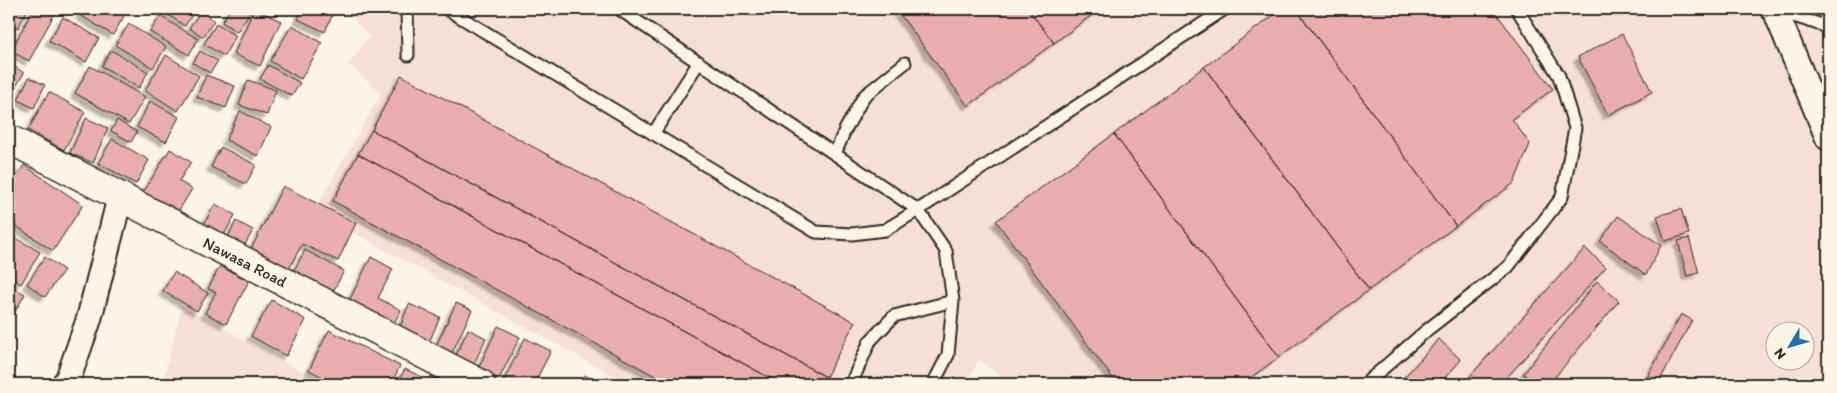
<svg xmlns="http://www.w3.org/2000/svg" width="1837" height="393" viewBox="0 0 1837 393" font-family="Itim,sans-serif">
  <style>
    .built { fill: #f6dfd4; fill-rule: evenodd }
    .building { fill: #e9adab; stroke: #2b2b2b; filter: url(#shadow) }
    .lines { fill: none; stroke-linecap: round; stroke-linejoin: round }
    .service-casing { stroke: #2b2b2b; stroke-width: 15 }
    .minor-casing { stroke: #2b2b2b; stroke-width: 28 }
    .tertiary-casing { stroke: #2b2b2b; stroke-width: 31 }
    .service { stroke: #fcf5e5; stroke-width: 11 }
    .minor { stroke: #fcf5e5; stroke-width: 24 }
    .tertiary { stroke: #fcf5e5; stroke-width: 28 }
    .labels { text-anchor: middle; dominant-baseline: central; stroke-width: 5; stroke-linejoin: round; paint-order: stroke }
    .street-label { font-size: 16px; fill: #2b2b2b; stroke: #fcf5e5 }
  </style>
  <defs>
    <filter id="shadow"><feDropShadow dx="-4.5" dy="4.5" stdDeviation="1" flood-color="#0004"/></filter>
  </defs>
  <rect width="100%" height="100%" fill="#fcf5e5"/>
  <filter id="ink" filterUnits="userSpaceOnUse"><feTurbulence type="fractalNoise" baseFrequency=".02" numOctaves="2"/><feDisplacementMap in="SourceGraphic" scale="10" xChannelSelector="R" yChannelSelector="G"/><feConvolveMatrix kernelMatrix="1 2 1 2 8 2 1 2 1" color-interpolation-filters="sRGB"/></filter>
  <g filter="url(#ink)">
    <!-- built -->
    <path class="built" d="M345 9H1828V384H1014L979 360 966 384H629L314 211 381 94 349 64 369 37ZM1774 330H1804V360H1774Z
      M182 306 324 384H162Z"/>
    <!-- building -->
    <path class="building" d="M9 9H28L18 28 9 23Z
      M33 9H47L55 13 29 61 11 51Z
      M84 9H112L124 16 113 35 80 15Z
      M170 9H196L185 26 167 14Z
      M230 9H252L237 32 222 22Z
      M254 9 281 21 260 66 234 54Z
      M303 9H324L333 13 325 32 298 19Z
      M896 9H1028L1054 43 968 106Z
      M1028 9H1100L1054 43Z
      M1282 9H1296L1456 226 1369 290 1204 67Z
      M1296 9H1493L1553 89 1512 119 1530 144 1514 183 1456 226Z
      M201 11 214 21 203 37 189 28Z
      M160 16 198 39 189 55 150 32Z
      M63 17 99 38 86 62 49 41Z
      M129 24 166 47 153 68 115 45Z
      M216 24 236 36 224 56 204 44Z
      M292 25 322 43 301 79 270 61Z
      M1622 34 1652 92 1608 115 1578 57Z
      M111 50 148 72 139 88 102 66Z
      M200 51 218 61 210 73 193 63Z
      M166 55 199 76 178 111 145 90Z
      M9 63 24 73 9 98Z
      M268 65 300 83 292 96 260 79Z
      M90 66 145 97 129 124 75 93Z
      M1204 67 1369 290 1279 357 1114 134Z
      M206 75 235 86 226 108 197 97Z
      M401 75 855 322 826 377 372 130Z
      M29 77 45 85 34 108 18 100Z
      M248 80 276 90 267 115 239 105Z
      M49 92 85 112 64 150 28 130Z
      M150 101 179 117 166 142 137 127Z
      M240 111 271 127 258 156 226 140Z
      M86 118 108 128 93 163 70 153Z
      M117 120 137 132 131 142 111 131Z
      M372 130 826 377 822 384H781L358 154Z
      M1114 134 1279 357 1242 384H1117L996 221Z
      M112 139 149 160 136 184 98 163Z
      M221 147 256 165 246 184 211 167Z
      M170 149 191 162 179 181 192 189 176 215 142 194Z
      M358 154 781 384H670L333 201Z
      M24 165 83 205 53 251 9 221V188Z
      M283 186 356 223 338 261 302 244 285 277 247 257Z
      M215 204 235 215 220 242 200 231Z
      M1681 209 1689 234 1665 241 1657 216Z
      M1618 216 1661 245 1646 275 1600 241Z
      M236 221 253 230 240 254 224 245Z
      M9 234 40 252 21 284 9 277Z
      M1689 238 1699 273 1687 276 1678 241Z
      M1585 248 1606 267 1501 384H1463Z
      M305 250 344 271 330 297 291 276Z
      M45 257 64 270 45 297 27 284Z
      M371 257 393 269 378 298 401 310 392 327 348 303Z
      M220 266 249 281 226 324 205 313 216 292 208 289Z
      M174 272 208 293 197 311 163 291Z
      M1597 281 1619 301 1549 384H1538L1523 374Z
      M9 285 25 294 16 310 9 307Z
      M272 300 306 320 286 356 251 336Z
      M456 303 472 310 452 353 436 346Z
      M409 304 440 317 428 345 398 332Z
      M1681 314 1692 320 1659 382 1648 376Z
      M498 326 520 337 499 379 478 369Z
      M468 329 486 338 469 375 451 366Z
      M329 330 400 366 391 384H336L309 370Z
      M525 338 551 351 534 384H502Z
      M1439 339 1461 360 1439 384H1398Z
      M405 369 422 377 419 384H397Z
      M584 375 598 382 597 384H580Z
      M431 376 447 384H427Z"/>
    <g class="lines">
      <!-- service casing -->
      <g class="service-casing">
        <path id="service" d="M407 9 408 55
          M447 9 816 232 852 234 885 230 918 210 946 251 953 301 948 355 933 384
          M619 9 918 210 1225 9
          M1775 10 1828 27
          M653 134 699 62
          M835 154 845 130 864 96 905 63
          M851 384 870 341 894 316 953 301
          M1365 384 1427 330 1508 267 1562 197 1575 128 1559 76 1517 9"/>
      </g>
      <!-- minor casing -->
      <g class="minor-casing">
        <path id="minor" d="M1773 9 1775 10 1828 138
          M64 384 68 379 89 319 120 197"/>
      </g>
      <!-- tertiary casing -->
      <g class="tertiary-casing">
        <path id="tertiary" d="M9 139 481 384"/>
      </g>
      <!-- service -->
      <use href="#service" class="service"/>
      <!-- minor -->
      <use href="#minor" class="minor"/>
      <!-- tertiary -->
      <use href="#tertiary" class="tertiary"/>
    </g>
  </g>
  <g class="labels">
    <!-- street labels -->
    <g class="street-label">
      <text transform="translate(245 262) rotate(27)">Nawasa Road</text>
    </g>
  </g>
  <!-- margin -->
  <rect width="1837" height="393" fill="none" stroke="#fcf5e5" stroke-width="30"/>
  <rect x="15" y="15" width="1807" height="363" fill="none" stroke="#2b2b2b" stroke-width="2" filter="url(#ink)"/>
  <!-- north arrow -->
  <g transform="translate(1790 346) rotate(232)"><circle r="24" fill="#fcf5e5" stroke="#a8a49b"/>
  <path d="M0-4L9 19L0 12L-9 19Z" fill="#1f6fb2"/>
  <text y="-8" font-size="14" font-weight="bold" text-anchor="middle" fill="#2b2b2b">N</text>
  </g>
</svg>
